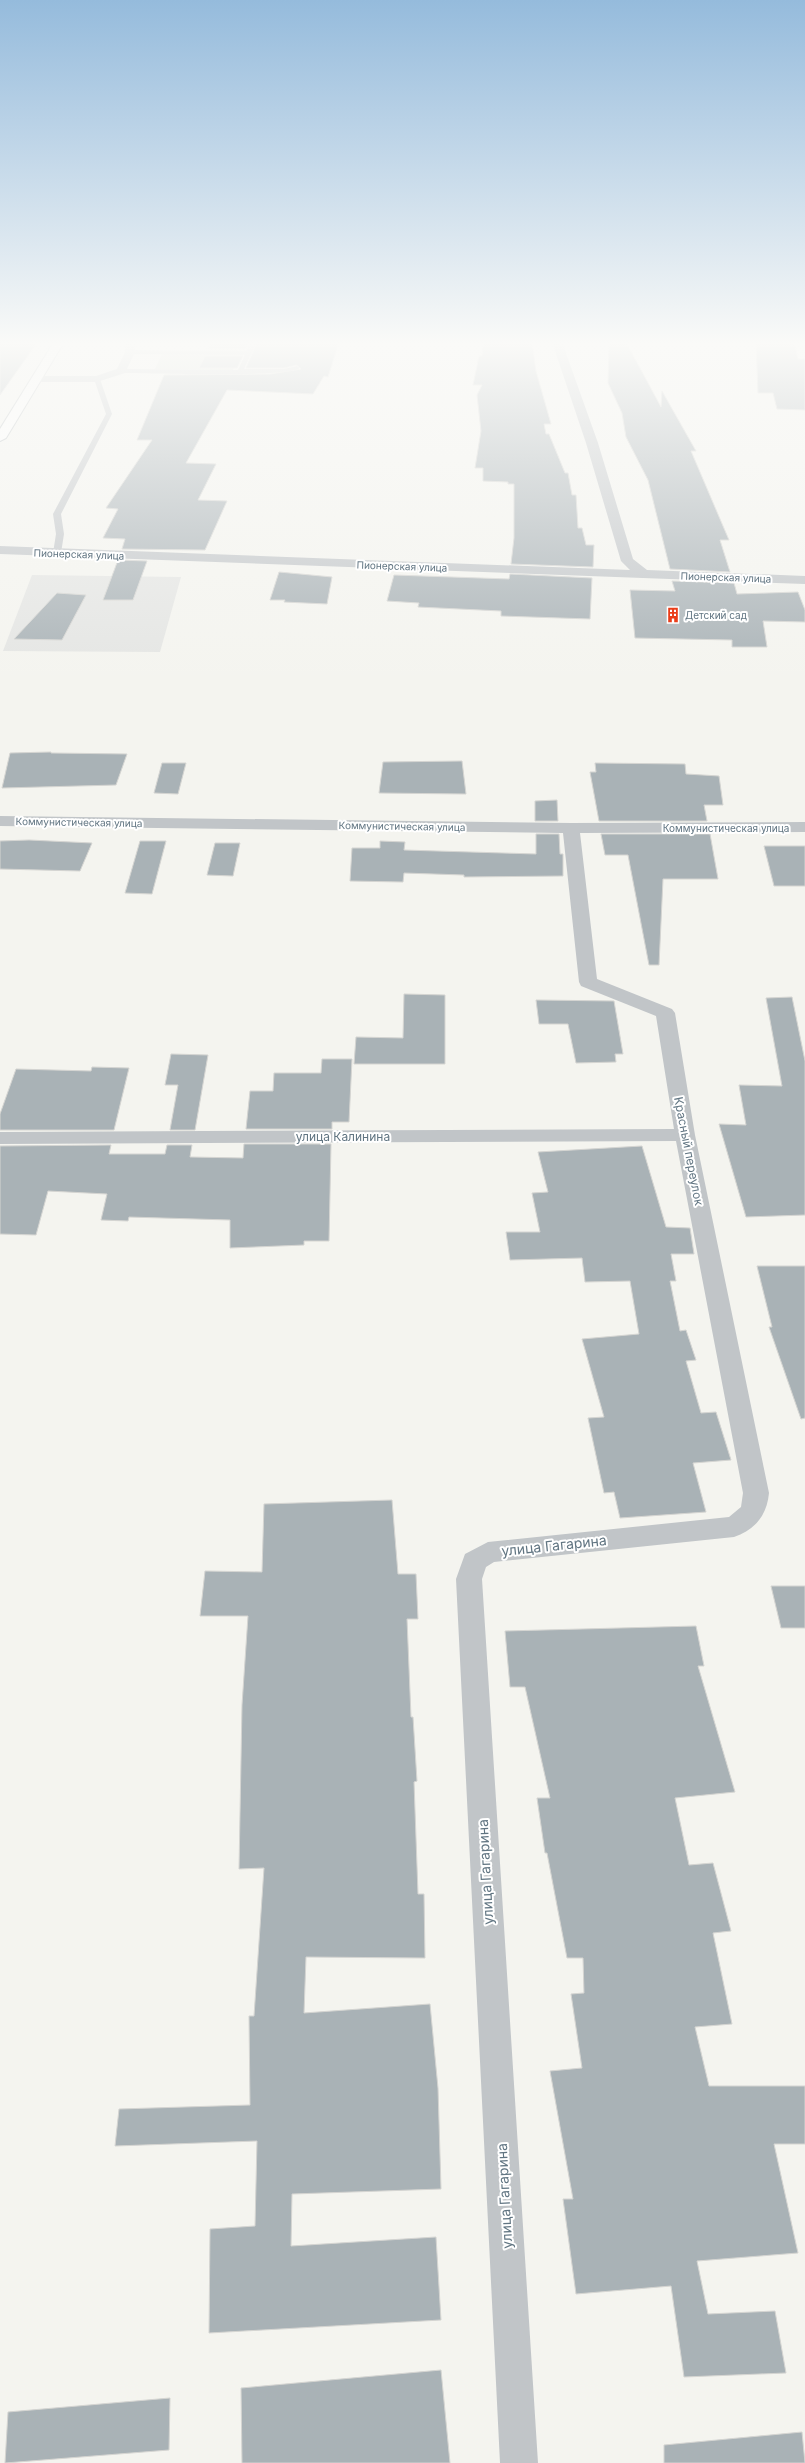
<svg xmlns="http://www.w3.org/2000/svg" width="805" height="2463" viewBox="0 0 805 2463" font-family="Inter,sans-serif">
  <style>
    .built { fill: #e4e5e3 }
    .green { fill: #d5dbd0 }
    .building { fill: #a9b2b6; stroke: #d5d5d2 }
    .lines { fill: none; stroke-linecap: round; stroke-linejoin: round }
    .secondary-casing { stroke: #b3b9bd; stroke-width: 2 }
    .lane { fill: #c1c5c8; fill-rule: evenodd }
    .street { fill: #c1c5c8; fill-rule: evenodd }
    .secondary { fill: #fff; fill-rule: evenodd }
    .labels { text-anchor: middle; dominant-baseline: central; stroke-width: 4; stroke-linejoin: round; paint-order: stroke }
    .far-street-label { font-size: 10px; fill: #617582; stroke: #fff }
    .far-poi-label { font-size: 10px; fill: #617582; stroke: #fff; text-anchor: start }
    .street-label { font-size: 12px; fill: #617582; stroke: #fff }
    .near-street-label { font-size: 14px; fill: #617582; stroke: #fff }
  </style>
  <rect width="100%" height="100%" fill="#f4f4ef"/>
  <!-- built -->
  <path class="built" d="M32 575 181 577 160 652 3 651Z"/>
  <!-- green -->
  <path class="green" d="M162 354 239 356 233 370 155 369Z"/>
  <!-- building -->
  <path class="building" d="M212 342H249L245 349H208Z
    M257 342H339L328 377 324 376 313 394 227 390 186 463 216 464 198 500 227 501 205 550 122 549 125 539 103 538 118 509 106 508 152 440H137L164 375 270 374 301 369 297 365 284 368H246Z
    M483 342H532L536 371 551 424H544L546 434H549L565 473H568L572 495H576L578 528H582L586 545H594L593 567 511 564 514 538V484H508V482L483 481V468H475L481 431 477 395 482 385H473L479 356H482Z
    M609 342H626L661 407 662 391 696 451H691L729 540H720L730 572 670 569 648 480 626 437 622 413 608 383Z
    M756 342H794L798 359H805V410L777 409 773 393H758Z
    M0 343H37L0 395Z
    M205 356H243L237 368H199Z
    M118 560 147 561 133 600H103Z
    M279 572 332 577 327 604 284 602 285 600H270Z
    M510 574 592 578 590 619 501 616V611L418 607 419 603 387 601 394 575 509 579Z
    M672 581 734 583 737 594 798 592 805 610V622L763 621 767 647H732V640L635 638 630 590 675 591Z
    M57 593 86 595 62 640 14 639Z
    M51 752V753L127 754 116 785 2 788 10 753Z
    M462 761 466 794 379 793 383 762Z
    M162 763H186L178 794 154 793Z
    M595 763 685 764 686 774 719 776 723 805H704L707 821H599L590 772H596Z
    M557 800 558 821H535V801Z
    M536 834H559L560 854H563V876L464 877V875L404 873 403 882 350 881 352 848H380V841L405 842 404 850 536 854Z
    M601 834H710L718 879H663L659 965H649L628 855H605Z
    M29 840 92 843 80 871 0 869V841Z
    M140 841H166L152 894 125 893Z
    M215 843H240L233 876 207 875Z
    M764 846H805V886H774Z
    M404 994 445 995V1064H354L356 1037 403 1038Z
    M792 997 805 1061V1215L746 1217 719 1124 746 1125 739 1085 782 1086 766 998Z
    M536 1000 614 1001 623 1054H615L616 1062 576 1063 568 1024H539Z
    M171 1054 208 1055 195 1130H170L178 1085H165Z
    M322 1059H352L349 1122H332V1129H246L250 1091H273L274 1073H321Z
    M92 1067 129 1068 114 1130H0V1114L16 1069 91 1071Z
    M244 1144H331L329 1241H304V1245L230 1248V1220L129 1217 128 1221 101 1220 107 1194 48 1191 36 1235 0 1234V1146L111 1145 109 1154H165L167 1145H192L190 1157 243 1158Z
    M642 1146 666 1227 690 1228 694 1254H671L676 1281H670L680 1331 686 1330 696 1360 686 1361 701 1413 716 1412 731 1460 693 1463 706 1512 620 1518 614 1492 604 1493 588 1418 604 1417 582 1339 639 1334 630 1281 585 1282 582 1258 510 1260 506 1232H540L532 1193 548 1192 538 1152Z
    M757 1266H805V1418L801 1419 769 1327H772Z
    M392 1500 398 1574H416L418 1619H407L411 1717H413L417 1781 414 1782 418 1894H424L425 1958 306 1957 304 2013 430 2004 438 2088 441 2189 292 2194 291 2246 436 2237 441 2320 209 2333 210 2229 255 2226 257 2141 115 2146 119 2109 250 2105 249 2016H254L264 1868 239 1869 242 1705 248 1616H200L205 1571 262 1572 264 1504Z
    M771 1586H805V1628H781Z
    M696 1626 704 1666H698L735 1792 675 1798 689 1865 713 1863 731 1931 713 1933 732 2024 695 2027 709 2086H805V2144H774L798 2253 697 2261 708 2314 775 2311 786 2373 684 2377 671 2286 576 2294 563 2199H573L550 2071 582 2068 571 1994 584 1993 583 1958H567L547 1853H545L537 1798H550L525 1687H510L505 1631Z
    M441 2370 450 2463H242L241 2388Z
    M170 2398 169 2450 5 2463 8 2412Z
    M802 2432 805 2463H664V2445Z"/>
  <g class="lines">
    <!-- secondary casing -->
    <g class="secondary-casing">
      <path id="secondary" d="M54 342H64L6 438 0 441V429Z"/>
    </g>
    <!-- lane -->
    <path class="lane" d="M251 342 256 343 244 369H284L297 366 300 368C285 378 149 373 121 373L118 371 121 369 238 370 245 355 130 354 127 352 130 350 246 351Z
      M97 377 100 379 112 414 61 514 64 534 61 553 57 555 53 553 56 534 53 514 106 414 94 379Z"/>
    <!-- street -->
    <path class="street" d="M125 342H135V352L125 373 97 382H35L30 379 35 376H96L117 369 125 352Z
      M552 342H562L598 443 633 559 647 570 805 576V584L0 554V546L630 570 621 561 586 443Z
      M0 816 571 823 805 822V832L580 833 597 979 672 1009 675 1013 695 1135 769 1493C767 1515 755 1530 734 1537L494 1562 486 1567 482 1579 538 2463H500L456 1579 465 1554 488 1542 729 1517 741 1507 743 1493 676 1141 0 1144V1132L674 1129 656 1016 581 986 579 982 563 833 0 826Z"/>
    <!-- secondary -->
    <use href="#secondary" class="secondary"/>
  </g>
  <!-- sky -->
  <linearGradient id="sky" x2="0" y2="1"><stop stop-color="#95bbdc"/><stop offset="0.5" stop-color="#fafaf8"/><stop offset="1" stop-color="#fafaf8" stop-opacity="0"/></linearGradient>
  <rect width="805" height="687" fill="url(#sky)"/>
  <!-- icons -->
  <defs>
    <g id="building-bare" transform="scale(1.2)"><path d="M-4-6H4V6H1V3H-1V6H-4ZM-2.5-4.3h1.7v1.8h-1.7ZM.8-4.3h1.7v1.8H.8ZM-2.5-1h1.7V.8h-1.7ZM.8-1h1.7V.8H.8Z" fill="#ea3d19" stroke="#fff" stroke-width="2.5" paint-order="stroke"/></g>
  </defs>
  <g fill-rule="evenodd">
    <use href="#building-bare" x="673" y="615"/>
  </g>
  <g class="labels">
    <!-- far-street labels -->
    <g class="far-street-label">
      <text transform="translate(79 554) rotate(2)">Пионерская улица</text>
      <text transform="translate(402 566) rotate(2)">Пионерская улица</text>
      <text transform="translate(726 577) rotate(2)">Пионерская улица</text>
      <text transform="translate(79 822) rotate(1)">Коммунистическая улица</text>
      <text transform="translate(402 826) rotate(1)">Коммунистическая улица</text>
      <text x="726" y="828">Коммунистическая улица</text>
    </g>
    <!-- far-poi labels -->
    <g class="far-poi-label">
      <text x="685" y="615">Детский сад</text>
    </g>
    <!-- street labels -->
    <g class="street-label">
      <text x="343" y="1136">улица Калинина</text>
      <text transform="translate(689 1151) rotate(79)">Красный переулок</text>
    </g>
    <!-- near-street labels -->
    <g class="near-street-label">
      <text transform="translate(554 1545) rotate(-6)">улица Гагарина</text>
      <text transform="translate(485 1872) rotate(-93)">улица Гагарина</text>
      <text transform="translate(504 2196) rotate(-93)">улица Гагарина</text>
    </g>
  </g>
</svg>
